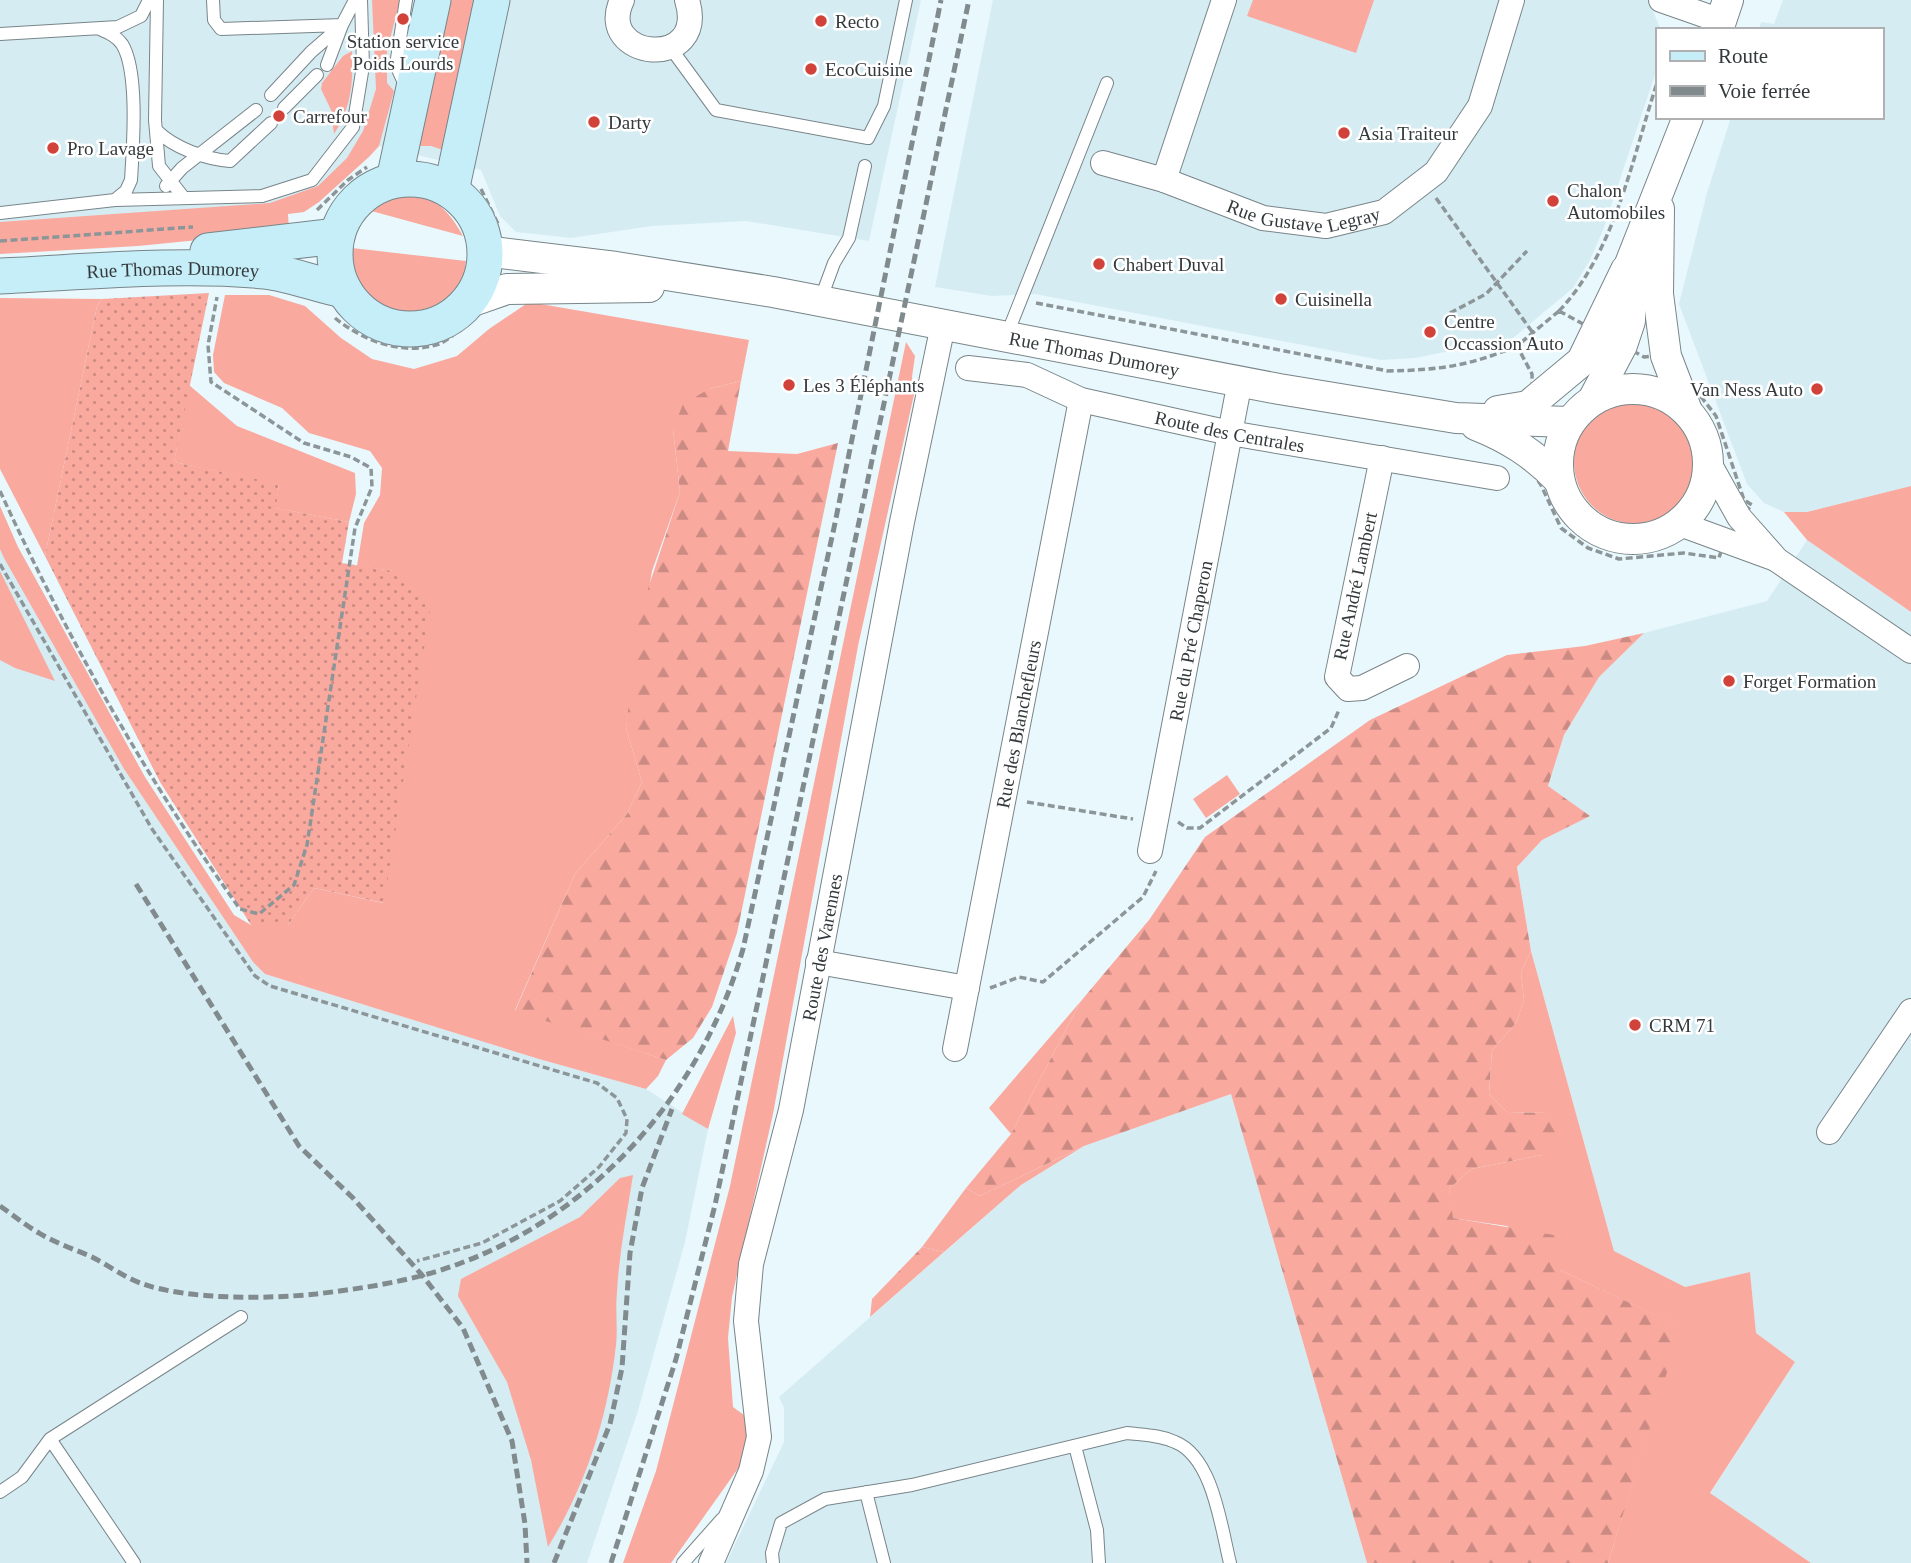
<svg xmlns="http://www.w3.org/2000/svg" width="1911" height="1563" viewBox="0 0 1911 1563" font-family="Georgia,serif">
  <style>
    .built { fill: #d6ecf3 }
    .grass { fill: #faa99f }
    .forest { fill: url(#forest-firs) }
    .garden { fill: url(#garden-dots) }
    .lines { fill: none; stroke-linecap: round; stroke-linejoin: round }
    .service-casing { stroke: #788589; stroke-width: 14 }
    .minor-casing { stroke: #788589; stroke-width: 26 }
    .tertiary-casing { stroke: #788589; stroke-width: 32 }
    .secondary-casing { stroke: #788589; stroke-width: 37 }
    .path { stroke: #8c9699; stroke-width: 3.5; stroke-dasharray: 7 3.5; stroke-linecap: butt }
    .service { stroke: #fff; stroke-width: 12 }
    .minor { stroke: #fff; stroke-width: 24 }
    .tertiary { stroke: #fff; stroke-width: 30 }
    .secondary { stroke: #c6eef8; stroke-width: 35 }
    .rail { stroke: #818b8e; stroke-width: 5; stroke-dasharray: 10 5; stroke-linecap: butt }
    .poi-dot { fill: #d1433a; stroke: #fff; stroke-width: 2.5 }
    .labels { text-anchor: middle; dominant-baseline: central; stroke-width: 5; stroke-linejoin: round; paint-order: stroke }
    .poi-label { font-size: 19px; fill: #343a3c; stroke: #fff; text-anchor: start }
    .street-label { font-size: 19px; fill: #343a3c; stroke: #fff }
  </style>
  <defs>
    <pattern id="forest-firs" width="22" height="20" patternUnits="userSpaceOnUse" patternTransform="scale(1.75)"><rect width="22" height="20" fill="#faa99f"/><path d="M5 1l3.5 6h-7zM16 11l3.5 6h-7z" fill="#cb8b83"/></pattern>
    <pattern id="garden-dots" width="8" height="8" patternUnits="userSpaceOnUse" patternTransform="scale(1.75)"><rect width="8" height="8" fill="#faa99f"/><path d="M2 2h.1M6 6h.1" fill="none" stroke="#cb8b83" stroke-width="1.8" stroke-linecap="round"/></pattern>
  </defs>
  <rect width="100%" height="100%" fill="#e9f8fc"/>
  <!-- built -->
  <path class="built" d="M0 0H921L869 241 746 221 652 226 571 238 516 232 500 216 481 170 379 146 304 212 0 236Z
    M993 0H1652L1650 4 1661 30H1657V69L1603 230 1590 260 1573 288 1513 338 1415 358 1381 360 1035 294 992 296 935 287Z
    M1783 0H1911V486L1807 512H1784L1764 503 1747 484 1679 304 1707 193 1731 117H1881V30H1759L1761 22 1774 24Z
    M1807 540 1911 612V1563H1811L1710 1494 1795 1362 1756 1333 1750 1272 1685 1287 1614 1251 1531 951 1517 867 1542 840 1589 816 1548 787 1564 735 1599 677 1644 633 1767 601Z
    M0 549 124 769 253 962 265 974 539 1059 646 1089 708 1129 685 1242 637 1414 587 1563H0Z
    M1231 1094 1367 1563H726L784 1442V1408L779 1397 1021 1185 1084 1146Z"/>
  <!-- grass -->
  <path class="grass" d="M372 0H400L387 51V83L394 91 379 146 370 156 319 202 304 212 288 214 289 231 138 246 0 254V222L270 203 318 186 347 158 363 131 376 89Z
    M441 0H481L449 152 431 146H412Z
    M1253 0H1374L1356 53 1247 16Z
    M352 51C353 83 352 106 334 134L331 110 321 89 322 83 343 56Z
    M414 194C440 201 450 213 463 236L364 209 391 196Z
    M343 247 466 261C465 267 465 276 462 282 443 314 391 331 362 303 347 289 345 266 343 247Z
    M225 295H269L305 306 341 338 372 359 414 369 457 356 489 329 529 302 749 340 741 381 709 389 673 429 680 492 652 571 626 728 642 782 627 814 575 874 515 1010 666 1060 658 1076 646 1089 539 1059 265 974 253 962 124 769 4 558 0 549V506L18 547 145 777 234 915 251 925H288L314 888 383 903 393 571 357 566 364 523 380 495 382 468 370 451 309 433 282 408 224 383 214 372 213 355Z
    M0 298 102 299 97 306 45 556 0 469Z
    M906 342 915 356 912 377 915 390 858 646 773 1114 732 1297 728 1338 733 1407 744 1415 747 1431 742 1463 671 1563H623L656 1471 730 1186Z
    M189 385 237 426 355 473 356 494 349 522 275 508 279 485 174 462Z
    M1574 462a62 62 0 1 1 124 0a62 62 0 1 1-124 0Z
    M1911 486V612L1807 540 1784 512H1807Z
    M0 571 55 681 15 668 0 660Z
    M1227 775 1240 794 1206 818 1193 799Z
    M1531 951 1614 1251 1685 1287 1750 1272 1756 1333 1795 1362 1710 1493 1811 1563H1608L1680 1327 1560 1270 1507 1226 1452 1218 1449 1189 1471 1169 1542 1155 1548 1113 1507 1112 1489 1094 1492 1050 1516 1023 1524 1000 1521 972Z
    M1081 1001 1011 1134 989 1108Z
    M733 1016 736 1033 708 1129 682 1114Z
    M1084 1146 1021 1185 944 1252 922 1247 966 1188 980 1196Z
    M633 1175C627 1214 619 1253 617 1292 615 1309 618 1328 616 1345 608 1417 586 1485 548 1547L531 1460 507 1382 458 1296 461 1279 580 1217 620 1178Z"/>
  <!-- forest -->
  <path class="forest" d="M741 381 728 451 797 454 838 443 737 933 712 1007 693 1038 666 1060 515 1011 575 874 627 814 642 782 626 728 639 616 680 492 673 429 683 404 709 389Z
    M1644 633 1599 677 1564 735 1548 786 1590 816 1542 840 1517 867 1531 951 1521 972 1524 1000 1516 1023 1492 1050 1489 1094 1507 1112 1548 1113 1559 1134 1542 1155 1471 1169 1449 1189 1453 1218 1560 1236V1270L1681 1327 1608 1563H1367L1231 1094 1084 1146 980 1196 966 1188 1011 1134 1081 1001 1149 920 1205 837 1370 720 1507 655 1585 646Z
    M922 1247 944 1252 870 1317 872 1299Z"/>
  <!-- garden -->
  <path class="garden" d="M209 293 174 462 279 484 276 508 349 522 342 563 393 571 431 604 384 903 314 888 288 925H251L160 782 45 556 97 306 102 299Z"/>
  <g class="lines">
    <!-- service casing -->
    <g class="service-casing">
      <path id="service" d="M157 0 155 120 159 166 184 198
        M213 0 214 20 221 29 342 25 327 65
        M100 29C109 33 116 36 122 44 139 71 133 147 131 180L126 191 115 200
        M0 34 118 27 141 16 149 0
        M670 47 716 110 868 138 884 106 906 0
        M406 87 396 65 406 0
        M271 95 311 52 342 25 355 0
        M284 108 317 75
        M156 130C174 148 205 159 230 161L271 123
        M166 186 182 168 256 110
        M0 213 115 200 262 196 312 180 353 127 363 66 361 0
        M820 301 834 263 849 238 865 166
        M1006 337 1107 83
        M50 1439 134 1563
        M1075 1446 1097 1530 1099 1563
        M0 1492 22 1477 50 1439 241 1317
        M866 1492 884 1563
        M683 1563 722 1519
        M773 1563 772 1553 781 1523 825 1499 912 1485 1127 1433C1143 1435 1160 1435 1175 1442 1213 1457 1221 1527 1230 1563"/>
    </g>
    <!-- minor casing -->
    <g class="minor-casing">
      <g id="minor">
        <path d="M622 0C594 60 709 72 687 0"/>
        <path d="M1661 0 1721 21"/>
        <path id="s1" d="M1103 163 1164 180 1263 218 1326 226 1384 212 1436 172 1480 106 1512 0"/>
        <path d="M1164 180 1224 0"/>
        <path id="s2" d="M968 368 1027 375 1081 400 1230 433 1497 478"/>
        <path d="M1382 458 1337 677 1348 689 1362 688 1407 666"/>
        <path d="M1709 463 1739 517 1777 560 1911 651"/>
        <path d="M1680 524 1773 558"/>
        <path id="s3" d="M1150 851 1240 381"/>
        <path d="M818 962 967 988"/>
        <path id="s4" d="M955 1049 1081 400"/>
        <path d="M1829 1132 1911 1011"/>
        <path id="s5" d="M711 1563 751 1471 759 1437 746 1321 751 1264 791 1110 902 522 943 325"/>
      </g>
    </g>
    <!-- tertiary casing -->
    <g class="tertiary-casing">
      <g id="tertiary">
        <path d="M1718 30 1728 0"/>
        <path d="M1659 209 1658 294 1666 356 1687 411"/>
        <path id="s6" d="M485 251 616 267 773 292 1279 389 1456 418 1569 422"/>
        <path d="M467 303 507 289 649 287"/>
        <circle cx="1633" cy="464" r="75"/>
        <path d="M1593 400 1622 345 1630 321V264L1688 117"/>
        <path d="M1498 411 1528 406 1582 361 1626 270"/>
        <path d="M1476 425C1509 438 1534 454 1559 480"/>
      </g>
    </g>
    <!-- secondary casing -->
    <g class="secondary-casing">
      <g id="secondary">
        <circle cx="410" cy="254" r="75"/>
        <path d="M394 180 433 0"/>
        <path d="M451 191 492 0"/>
        <path d="M208 251 337 236"/>
        <path id="s7" d="M0 276C87 272 178 263 265 271 292 274 317 285 344 290"/>
      </g>
    </g>
    <!-- path -->
    <path class="path" d="M481 189 499 226
      M1436 198 1533 333
      M317 210 348 180 367 167
      M0 241 193 227
      M1036 303 1388 371C1439 370 1469 366 1517 346
      M1559 311 1644 357 1677 354 1692 385 1716 416 1744 500 1752 505C1736 521 1725 536 1719 558L1684 553 1619 559 1588 548 1561 528 1541 485 1522 457 1533 421 1532 374 1517 346Z
      M1559 311C1615 252 1632 159 1657 83
      M1450 313 1486 294 1527 251
      M335 318C363 341 403 356 439 344 447 341 455 333 462 328
      M0 491C67 637 146 779 240 909L259 914 294 885 307 845 355 528 372 487 371 468 351 457 304 443 211 382 208 345 217 297
      M0 564 152 829 255 976 270 986 597 1083 617 1098 627 1119 626 1133 599 1167 560 1201 482 1243 417 1261
      M1027 802 1133 819
      M1178 822 1187 828H1200L1331 728 1339 710
      M990 988 1019 977 1043 982 1143 897 1156 871"/>
    <!-- service -->
    <use href="#service" class="service"/>
    <!-- minor -->
    <use href="#minor" class="minor"/>
    <!-- tertiary -->
    <use href="#tertiary" class="tertiary"/>
    <!-- secondary -->
    <use href="#secondary" class="secondary"/>
    <!-- rail -->
    <path class="rail" d="M136 884 299 1146 353 1198 422 1275 463 1328 512 1441 525 1524 527 1563
      M0 1206C13 1215 25 1225 39 1233 55 1243 74 1249 92 1257 108 1265 125 1278 143 1284 189 1300 268 1299 316 1294 365 1288 414 1281 461 1263 598 1212 703 1089 743 949L835 523 941 0
      M554 1563 610 1424 622 1368 630 1253 642 1188 672 1109
      M611 1563 676 1359 715 1205 969 0"/>
  </g>
  <!-- markers -->
  <g class="poi-dot">
    <circle cx="403" cy="19" r="7"/>
    <circle cx="821" cy="21" r="7"/>
    <circle cx="811" cy="69" r="7"/>
    <circle cx="279" cy="116" r="7"/>
    <circle cx="594" cy="122" r="7"/>
    <circle cx="1344" cy="133" r="7"/>
    <circle cx="53" cy="148" r="7"/>
    <circle cx="1553" cy="201" r="7"/>
    <circle cx="1099" cy="264" r="7"/>
    <circle cx="1281" cy="299" r="7"/>
    <circle cx="1430" cy="332" r="7"/>
    <circle cx="789" cy="385" r="7"/>
    <circle cx="1817" cy="389" r="7"/>
    <circle cx="1729" cy="681" r="7"/>
    <circle cx="1635" cy="1025" r="7"/>
  </g>
  <g class="labels">
    <!-- poi labels -->
    <g class="poi-label">
      <text x="835" y="21">Recto</text>
      <text x="403" y="41" text-anchor="middle">Station service<tspan x="403" dy="22">Poids Lourds</tspan></text>
      <text x="825" y="69">EcoCuisine</text>
      <text x="293" y="116">Carrefour</text>
      <text x="608" y="122">Darty</text>
      <text x="1358" y="133">Asia Traiteur</text>
      <text x="67" y="148">Pro Lavage</text>
      <text x="1567" y="190">Chalon<tspan x="1567" dy="22">Automobiles</tspan></text>
      <text x="1113" y="264">Chabert Duval</text>
      <text x="1295" y="299">Cuisinella</text>
      <text x="1444" y="321">Centre<tspan x="1444" dy="22">Occassion Auto</tspan></text>
      <text x="803" y="385">Les 3 Éléphants</text>
      <text x="1803" y="389" text-anchor="end">Van Ness Auto</text>
      <text x="1743" y="681">Forget Formation</text>
      <text x="1649" y="1025">CRM 71</text>
    </g>
    <!-- street labels -->
    <g class="street-label">
      <text stroke="none"><textPath href="#s1" startOffset="210">Rue Gustave Legray</textPath></text>
      <text stroke="none"><textPath href="#s7" startOffset="173">Rue Thomas Dumorey</textPath></text>
      <text stroke="none"><textPath href="#s6" startOffset="618">Rue Thomas Dumorey</textPath></text>
      <text stroke="none"><textPath href="#s2" startOffset="271">Route des Centrales</textPath></text>
      <text transform="translate(1355 586) rotate(-78)">Rue André Lambert</text>
      <text stroke="none"><textPath href="#s3" startOffset="214">Rue du Pré Chaperon</textPath></text>
      <text stroke="none"><textPath href="#s4" startOffset="331">Rue des Blanchefleurs</textPath></text>
      <text stroke="none"><textPath href="#s5" startOffset="634">Route des Varennes</textPath></text>
    </g>
  </g>
  <!-- legend -->
  <rect x="1656" y="28" width="228" height="91" fill="#ffffff" stroke="#aeb0b1" stroke-width="2"/>
  <rect x="1670" y="51" width="35" height="10" fill="#c6eef8" stroke="#aeb0b1" stroke-width="2"/>
  <text x="1718" y="63" font-size="21" fill="#343a3c">Route</text>
  <rect x="1670" y="86" width="35" height="10" fill="#818b8e" stroke="#aeb0b1" stroke-width="2"/>
  <text x="1718" y="98" font-size="21" fill="#343a3c">Voie ferrée</text>
</svg>
